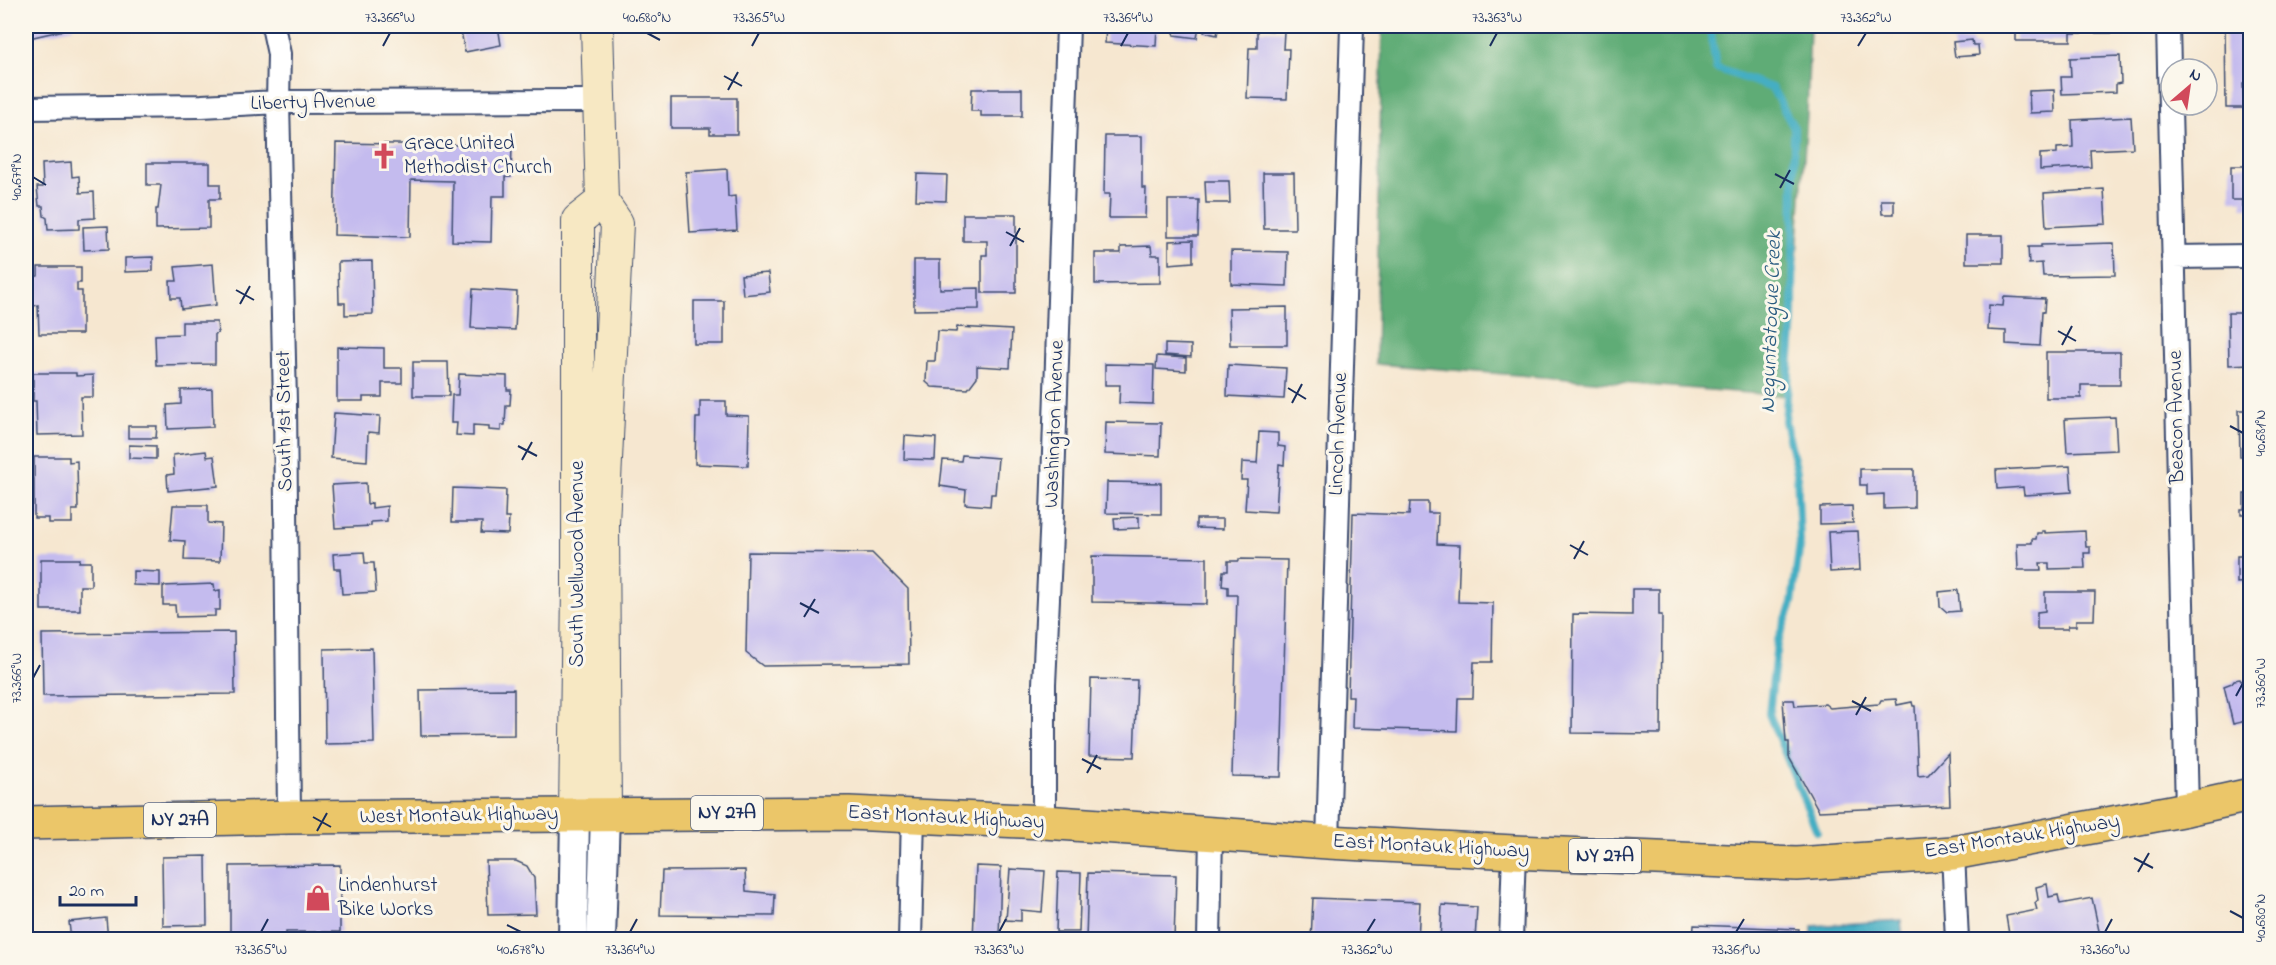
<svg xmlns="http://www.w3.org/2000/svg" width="2276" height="965" viewBox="0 0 2276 965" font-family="'Indie Flower',sans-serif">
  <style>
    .forest { fill: #5eac76; stroke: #3c6e6a; stroke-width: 1.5 }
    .water { fill: #44aec3; stroke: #306e90; stroke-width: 1.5 }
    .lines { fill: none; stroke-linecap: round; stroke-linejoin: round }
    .stream { stroke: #44aec3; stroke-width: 8 }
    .building { fill: #c4bbee }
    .minor-casing { stroke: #3c4b6f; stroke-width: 26 }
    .tertiary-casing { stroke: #3c4b6f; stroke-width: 32 }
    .secondary-casing { stroke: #3c4b6f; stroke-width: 34 }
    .primary-casing { stroke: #3c4b6f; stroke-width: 36 }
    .minor { stroke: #fff; stroke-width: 22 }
    .tertiary { stroke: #fff; stroke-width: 28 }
    .secondary { stroke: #f7e8c3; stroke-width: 32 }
    .primary { stroke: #ebc669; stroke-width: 33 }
    .ticks { fill: none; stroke: #1b2f5e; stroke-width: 2 }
    .labels { text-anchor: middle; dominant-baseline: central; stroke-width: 6; stroke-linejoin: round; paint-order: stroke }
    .shield { fill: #fbf7ec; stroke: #5e6b89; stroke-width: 1.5 }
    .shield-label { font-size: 20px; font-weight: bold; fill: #1b2f5e }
    .street-label { font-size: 21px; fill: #1b2f5e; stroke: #fbf7ec }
    .poi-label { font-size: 21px; fill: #1b2f5e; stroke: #fbf7ec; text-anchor: start }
    .water-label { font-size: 22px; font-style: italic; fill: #295b81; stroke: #fbf7ec }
    .neatline { fill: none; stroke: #1b2f5e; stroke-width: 2 }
    .ticks-label { font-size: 15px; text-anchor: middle; fill: #1b2f5e }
  </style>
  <rect width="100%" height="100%" fill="#fbf7ec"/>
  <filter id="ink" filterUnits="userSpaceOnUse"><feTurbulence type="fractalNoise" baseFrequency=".0167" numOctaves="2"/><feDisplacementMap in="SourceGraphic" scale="12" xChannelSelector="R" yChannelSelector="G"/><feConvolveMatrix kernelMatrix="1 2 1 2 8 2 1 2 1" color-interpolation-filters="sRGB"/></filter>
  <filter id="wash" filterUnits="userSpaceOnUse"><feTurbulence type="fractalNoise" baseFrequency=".008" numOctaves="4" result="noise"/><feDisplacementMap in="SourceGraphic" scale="24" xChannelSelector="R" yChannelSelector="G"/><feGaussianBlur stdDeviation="1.35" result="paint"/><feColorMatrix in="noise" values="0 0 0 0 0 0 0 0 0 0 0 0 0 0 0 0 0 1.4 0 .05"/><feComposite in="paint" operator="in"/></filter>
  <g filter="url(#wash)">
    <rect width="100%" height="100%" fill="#f6e7d0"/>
    <!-- forest -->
    <path class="forest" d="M1382 26H1810L1807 115 1787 396 1376 364Z"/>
    <!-- water -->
    <path class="water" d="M1901 920 1903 939H1812V926Z"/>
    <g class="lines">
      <!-- stream -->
      <path class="stream" d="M1710 26 1716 68 1772 88 1794 128 1793 319 1785 421 1797 472 1800 543 1792 603 1777 643 1769 714 1817 831"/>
    </g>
    <g id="blocks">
      <!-- building -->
      <path class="building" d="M26 26H73V28L29 38Z
        M460 26H498L501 45 465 52Z
        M1106 26H1157L1156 46 1105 43Z
        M1175 26H1199L1197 38 1174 35Z
        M1206 26H1219L1217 35 1204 32Z
        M2016 26H2113V33H2071V41H2016Z
        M2225 26H2250V83H2243L2244 108H2226Z
        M1257 30 1284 31 1283 49H1289L1287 99 1247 98 1249 48H1257Z
        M1972 40 1973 45H1978L1979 55 1955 57 1953 42Z
        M2120 56 2121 83 2116 84V92L2062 94 2061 77H2071L2070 58Z
        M972 89H1022V116H981V111H971Z
        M2054 90 2055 112 2030 113 2029 91Z
        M671 98H737V134H710V128H671Z
        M2131 117 2133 148 2090 150 2091 167 2040 170V154L2057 153V148L2073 147 2072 120Z
        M1105 136H1142V188H1146L1145 218H1109L1110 194H1104Z
        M336 143 512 146 511 177H505V196H492L491 242 452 241 453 181 411 180 410 237 334 235Z
        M71 162 72 177 79 176 80 193 94 192 95 218 79 219V229L48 230 47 218 44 216 43 206H39L37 187H43L42 164Z
        M147 163H210V184H220V199H209V228L156 229V209H158L161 185H147Z
        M2231 166H2250V207H2242V200H2231Z
        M727 169 728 197 735 196 737 230 690 233 686 172Z
        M1263 173H1294L1295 229H1264Z
        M917 174 947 175 946 201 916 200Z
        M1205 181H1229L1230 203H1206Z
        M2104 189 2106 224 2046 227 2044 193Z
        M1168 200H1199L1198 236H1168Z
        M1881 200H1894V214H1882Z
        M963 214H1016V293H982V255H987V241H963Z
        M108 226 109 249 84 250 83 227Z
        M1966 235H2003V263H1966Z
        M1193 240V262L1169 264V241Z
        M2114 243 2115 275 2043 276 2042 263 2029 264 2028 247H2041V245Z
        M1151 246 1152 255H1160V283L1095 284V253H1121V247Z
        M1231 251 1288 252 1287 286 1231 284Z
        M153 257V271L125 272V258Z
        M914 260H940V289L979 288V309L914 310Z
        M372 261 373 314 345 315V303H339L338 262Z
        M213 264 216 305 181 309 180 298H171L170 281H177L175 267Z
        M38 267H81V283H77V291H82V334H39L38 305 33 306V277L38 276Z
        M768 273 770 292 743 295 741 275Z
        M473 289 517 292 515 330 471 328Z
        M2004 297 2045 299 2044 312H2042L2040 346 2006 344V331L1988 330 1989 305 2003 306Z
        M694 301H724V344H694Z
        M1287 307V345H1230L1229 308Z
        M2228 313H2250L2249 364 2229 365Z
        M182 322H217L218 333 215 334V364L156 365 155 335 182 334Z
        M957 327 1012 330 1010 368 977 366V377L968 389 932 387 926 382 927 361H935L937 331 956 332Z
        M1165 344 1191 345V357L1165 355Z
        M337 347 384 348V368H402V383H382V397H363V401H337Z
        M2046 352H2120V385H2081V398H2046Z
        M1157 356 1186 358V371L1156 369Z
        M413 362H448L449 396H413Z
        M1105 364 1154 365 1153 404 1119 403 1120 385H1105Z
        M1228 365 1286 368 1284 399 1227 396Z
        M33 373H76V376L93 375V397H81L82 434 37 435 36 401H33Z
        M459 374 507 376V390H511L510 405H506L505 425H501V431L489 430V426L473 425V436L456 435 457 423H451L452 395H458Z
        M212 389 213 427 168 429 167 405 181 404V390Z
        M700 401H726V415L749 416 748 466 695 464 696 418H700Z
        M2239 410H2250V469H2244V457H2240Z
        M334 413 380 416 379 433 368 432 367 461 331 458Z
        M2115 417 2117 450 2067 452 2065 419Z
        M1106 422 1161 423 1160 456 1105 454Z
        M128 426H157L156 438H128Z
        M1259 432 1278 433V446L1285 447 1284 465 1279 464 1276 512 1245 510 1247 480H1241L1242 462 1257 463Z
        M905 436 936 438 935 460 904 459Z
        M129 445 156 446V459L129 458Z
        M206 451 207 457 214 456 218 486 168 491 167 475 174 474 173 455Z
        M962 455 998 458 995 494H991L990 506 965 504 966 490 940 486 943 460 961 461Z
        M34 457H69V462L77 461 78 510H72V523H48V518H34Z
        M2070 466 2072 492 2024 495 2023 487 1997 489 1996 470Z
        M1860 469H1914V508L1884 509V494L1867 495V485H1860Z
        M1107 482 1161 483V514L1106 513Z
        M366 483 367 504 372 503V508L387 506V521L371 522V526L335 528 332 485Z
        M453 488 506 490 505 518H509L508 534 481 533 482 522H452Z
        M2244 494H2250V531H2246L2245 514H2241V509H2244Z
        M1410 502H1428V513H1438L1437 544 1460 545 1458 602 1493 603 1492 662H1474L1473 698H1458L1457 731 1352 728 1353 696H1348L1353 513 1409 515Z
        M173 505H208V523L221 524 220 561 184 560 185 541 170 540Z
        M1852 506 1853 523 1820 524V507Z
        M1139 517V528L1115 529 1114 518Z
        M1196 519H1223V529L1196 528Z
        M1858 531 1860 570 1830 572 1828 532Z
        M2042 531H2045V533L2085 531 2086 547H2090V553H2084L2085 568 2049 569V563H2040L2041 570H2018L2017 543H2032V539H2036L2037 533H2042Z
        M364 552 365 563H374L376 592 342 594 340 569H334L333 554Z
        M748 552 872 553 908 589 909 664 763 666 746 653Z
        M1092 556 1207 558V604L1092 602Z
        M2237 556H2250V582L2237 583Z
        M41 559H80L79 562H91V586H80V610H41Z
        M1239 559 1287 560 1281 777 1232 776 1237 595H1228V587L1222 586 1223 571H1228V561H1239Z
        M133 571 160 572V586L133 585Z
        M214 584 215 591 220 590V610H215V616L176 617 175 605H163V586Z
        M1632 589H1659V615H1662L1661 734 1572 733 1573 614 1632 615Z
        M1958 590 1960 611 1947 612 1940 606 1939 592Z
        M2045 592H2095L2094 620H2076V626H2068V629H2037V612L2045 611Z
        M234 632 235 694 43 696 42 634Z
        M372 648 374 743 325 744 324 649Z
        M1091 679 1137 680 1134 757 1089 756Z
        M2240 679 2241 681 2250 679V720L2233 724 2224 686 2232 683 2234 680Z
        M514 689V735L421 736 420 690Z
        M1896 699 1897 705 1912 702 1913 706H1915L1918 776 1928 775 1948 753 1950 805 1819 811 1789 757V742H1786L1783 700H1794L1795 706 1825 704 1830 708 1879 704 1881 700Z
        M206 856 207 925 163 926 162 857Z
        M486 861H516L527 866 534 878 536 914 488 915Z
        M340 865V932H286V940H230V866Z
        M976 866 1001 867 999 940H973Z
        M1010 869 1045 871 1042 912 1021 910V921L1006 920Z
        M745 870 746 891 775 894 774 916 660 915 662 871Z
        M1058 872 1081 873 1079 932H1056Z
        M1088 873 1176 875 1174 940H1086Z
        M2047 884 2049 897 2058 895 2060 904 2092 898 2101 940H2010L2006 916 2037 910 2035 903 2038 900 2036 887Z
        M1313 898 1420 902 1418 940H1311Z
        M1442 905 1477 907 1475 940H1440Z
        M106 918 108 940H71L69 922Z
        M1694 925 1799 929 1798 940H1693Z"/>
    </g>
  </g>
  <g filter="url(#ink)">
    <use href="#blocks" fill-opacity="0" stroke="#3c4b6f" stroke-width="1.5"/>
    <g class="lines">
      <!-- minor casing -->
      <g class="minor-casing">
        <path id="minor" d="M273 26 279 54 278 102 285 402 289 817
          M2168 26 2187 809
          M26 108 202 106 278 102 600 101
          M2173 257 2250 256
          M1044 822V684L1052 513 1068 26
          M1328 842 1352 26
          M1953 853 1957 940
          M910 940 913 815
          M1209 940 1211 833
          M1511 940 1514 852"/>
      </g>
      <!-- tertiary casing -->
      <g class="tertiary-casing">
        <path id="tertiary" d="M573 940 575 814
          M601 940 605 814"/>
      </g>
      <!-- secondary casing -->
      <g class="secondary-casing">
        <path id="secondary" d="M597 26 602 201 617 223 603 524 605 814
          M575 814 578 587V220L602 201"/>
      </g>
      <!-- primary casing -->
      <g class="primary-casing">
        <path id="primary" d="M26 823 289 817 849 813 1044 822 1328 842 1514 852 1797 864 1953 853 2187 809 2250 795"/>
      </g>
      <!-- minor -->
      <use href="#minor" class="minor"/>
      <!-- tertiary -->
      <use href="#tertiary" class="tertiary"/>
      <!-- secondary -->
      <use href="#secondary" class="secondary"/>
      <!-- primary -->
      <use href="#primary" class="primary"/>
    </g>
  </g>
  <!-- ticks -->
  <path class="ticks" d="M647 33 660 40M383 46 390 33M752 46 759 33M1121 46 1128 33M1490 46 1497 33M1858 46 1866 33M724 76 742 86M728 90 738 72M1775 174 1794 184M33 177 46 185M1780 188 1790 170M1006 232 1024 242M1010 246 1020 228M236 290 254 300M240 304 250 286M2058 331 2076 341M2062 345 2072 326M1288 388 1306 399M1292 403 1302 384M2230 426 2243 433M518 446 537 456M522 460 532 442M1570 545 1588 555M1574 559 1584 541M800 603 819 613M804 617 815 599M33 678 40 665M2236 696 2243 683M1852 701 1871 711M1856 715 1866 697M1082 759 1101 769M1087 773 1097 755M313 817 331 827M317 831 327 813M2134 858 2153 868M2138 872 2149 853M2230 911 2243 918M507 925 521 932M261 932 268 919M630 932 637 919M999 932 1006 919M1367 932 1375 919M1736 932 1744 919M2105 932 2112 919"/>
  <!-- icons -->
  <defs>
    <g id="church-bare" transform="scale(2.07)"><path d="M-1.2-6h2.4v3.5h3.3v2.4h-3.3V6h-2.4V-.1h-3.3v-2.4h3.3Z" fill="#d1495b" stroke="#fbf7ec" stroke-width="2.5" paint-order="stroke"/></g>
    <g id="shop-bare" transform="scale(2.07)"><path d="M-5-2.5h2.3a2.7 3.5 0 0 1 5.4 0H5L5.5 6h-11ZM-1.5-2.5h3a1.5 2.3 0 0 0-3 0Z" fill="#d1495b" stroke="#fbf7ec" stroke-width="2.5" paint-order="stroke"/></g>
  </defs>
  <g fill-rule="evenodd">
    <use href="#church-bare" x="384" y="156"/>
    <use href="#shop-bare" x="318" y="898"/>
  </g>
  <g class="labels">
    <!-- shield labels -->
    <g class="shield">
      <rect x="691" y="796" width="72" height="34" rx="4.5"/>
      <rect x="144" y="803" width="72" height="34" rx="4.5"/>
      <rect x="1569" y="839" width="72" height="34" rx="4.5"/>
    </g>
    <g class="shield-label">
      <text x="727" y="813">NY 27A</text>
      <text x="180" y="820">NY 27A</text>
      <text x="1605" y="856">NY 27A</text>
    </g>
    <!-- street labels -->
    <g class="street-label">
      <text transform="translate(313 103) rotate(-1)">Liberty Avenue</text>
      <text transform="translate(2177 417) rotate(-91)">Beacon Avenue</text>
      <text transform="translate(285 421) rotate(-91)">South 1st Street</text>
      <text transform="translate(1055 424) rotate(-88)">Washington Avenue</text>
      <text transform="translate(1339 434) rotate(-88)">Lincoln Avenue</text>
      <text transform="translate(578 564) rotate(-90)">South Wellwood Avenue</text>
      <text transform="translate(459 816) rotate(-1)">West Montauk Highway</text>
      <text transform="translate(946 818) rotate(3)">East Montauk Highway</text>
      <text transform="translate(2022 837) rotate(-9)">East Montauk Highway</text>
      <text transform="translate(1431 847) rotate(3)">East Montauk Highway</text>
    </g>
    <!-- poi labels -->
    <g class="poi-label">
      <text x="404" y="144">Grace United<tspan x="404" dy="24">Methodist Church</tspan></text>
      <text x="338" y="886">Lindenhurst<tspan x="338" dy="24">Bike Works</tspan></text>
    </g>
    <!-- water labels -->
    <g class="water-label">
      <text transform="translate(1772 322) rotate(-88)">Neguntatogue Creek</text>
    </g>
  </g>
  <!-- margin -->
  <rect width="2276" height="965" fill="none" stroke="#fbf7ec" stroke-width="66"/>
  <!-- north arrow -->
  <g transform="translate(2189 87) rotate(29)"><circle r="28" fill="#fbf7ec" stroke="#a1a7b3" stroke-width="1.5"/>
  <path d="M0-4.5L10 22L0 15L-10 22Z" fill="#d1495b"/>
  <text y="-9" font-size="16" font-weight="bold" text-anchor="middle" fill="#1b2f5e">N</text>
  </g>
  <!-- scale -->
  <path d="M60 896v9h76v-9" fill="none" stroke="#1b2f5e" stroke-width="3"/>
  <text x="69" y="896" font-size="18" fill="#1b2f5e" stroke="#fbf7ec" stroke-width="4.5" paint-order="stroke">20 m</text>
  <rect x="33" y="33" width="2210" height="899" class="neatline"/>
  <g class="ticks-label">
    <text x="390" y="22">73.366°W</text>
    <text x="647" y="22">40.680°N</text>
    <text x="759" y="22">73.365°W</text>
    <text x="1128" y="22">73.364°W</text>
    <text x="1497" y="22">73.363°W</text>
    <text x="1866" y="22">73.362°W</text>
    <text transform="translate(16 177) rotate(-90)" y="5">40.679°N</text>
    <text transform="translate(2260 433) rotate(-90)" y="5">40.681°N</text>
    <text transform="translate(16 678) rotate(-90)" y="5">73.366°W</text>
    <text transform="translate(2260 683) rotate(-90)" y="5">73.360°W</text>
    <text transform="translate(2260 918) rotate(-90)" y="5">40.680°N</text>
    <text x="261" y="954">73.365°W</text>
    <text x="521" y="954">40.678°N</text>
    <text x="630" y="954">73.364°W</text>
    <text x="999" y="954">73.363°W</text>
    <text x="1367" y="954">73.362°W</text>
    <text x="1736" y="954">73.361°W</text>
    <text x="2105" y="954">73.360°W</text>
  </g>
</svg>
